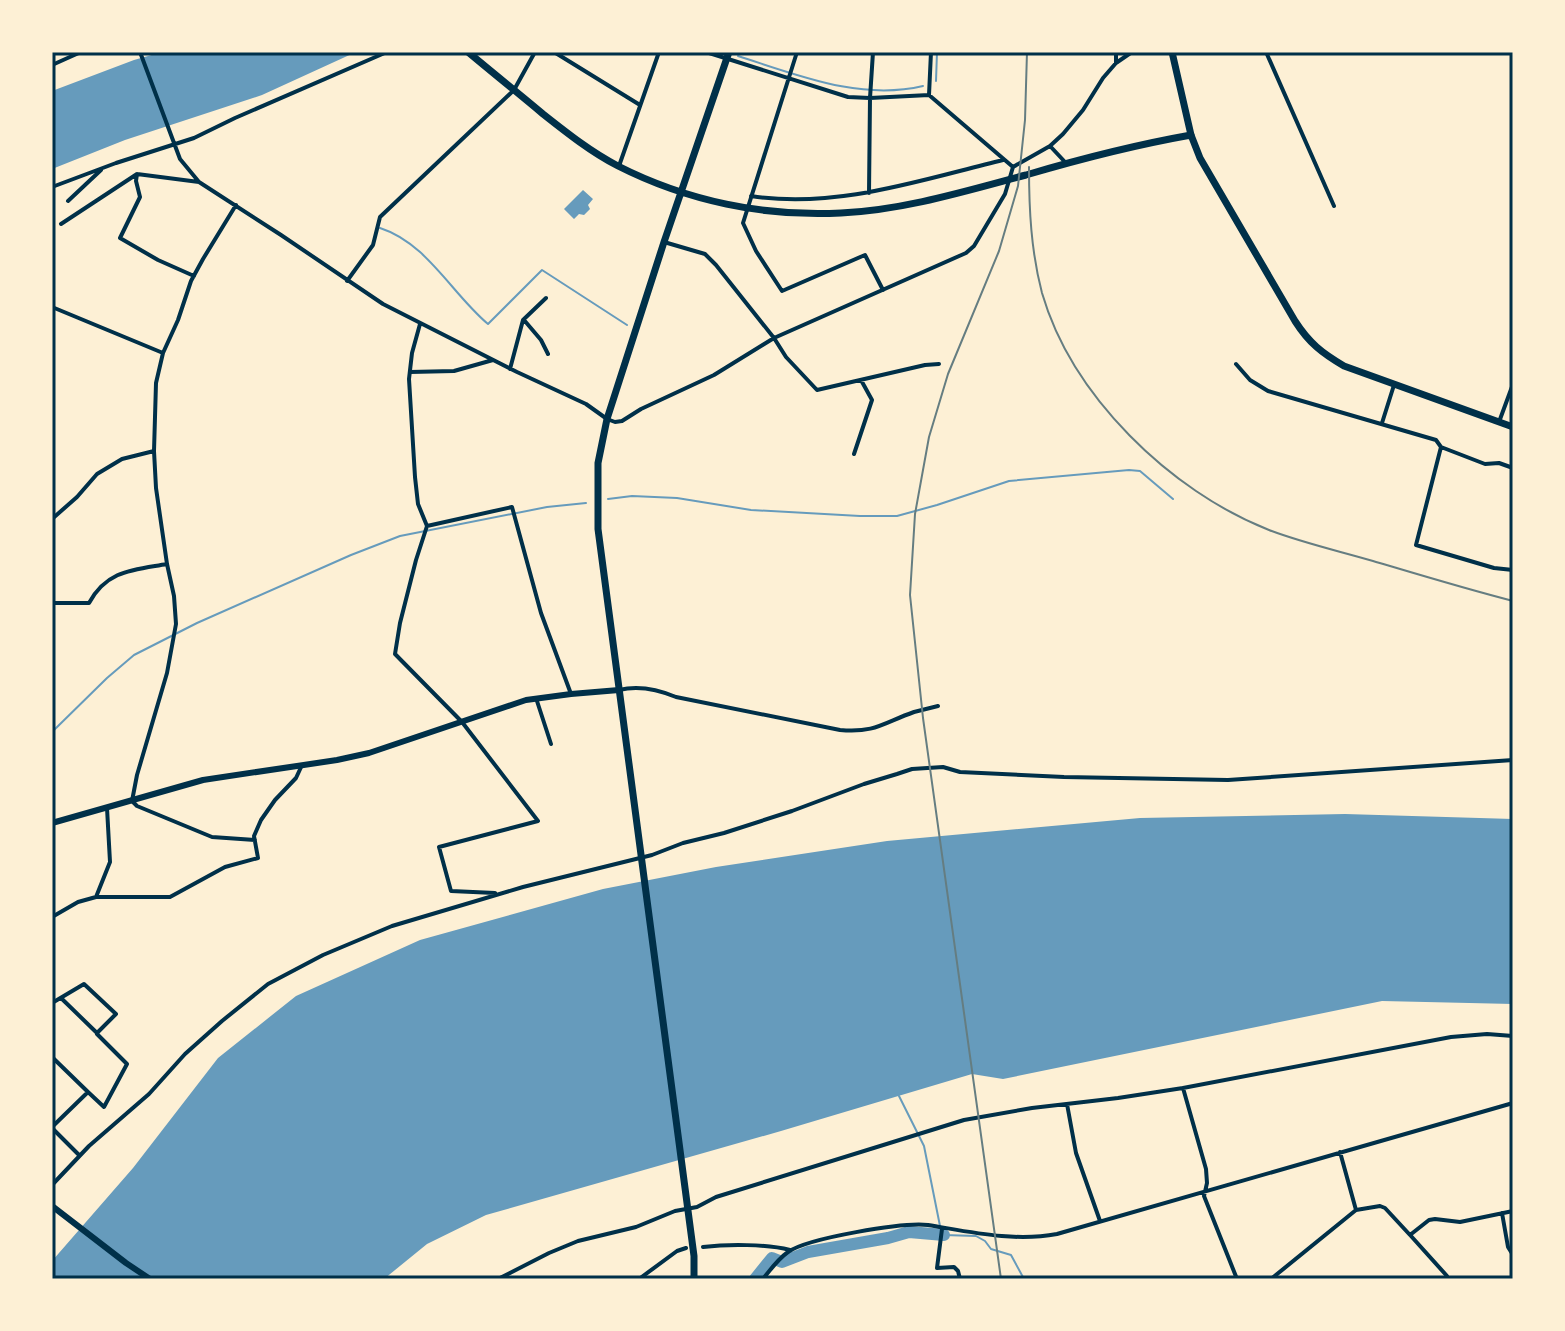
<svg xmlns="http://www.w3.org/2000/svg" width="1565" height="1331" viewBox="0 0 1565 1331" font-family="Merriweather,serif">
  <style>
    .water { fill: #669bbc }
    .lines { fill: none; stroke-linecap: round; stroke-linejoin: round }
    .stream { stroke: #669bbc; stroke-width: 2 }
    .river { stroke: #669bbc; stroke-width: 12 }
    .minor { stroke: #003049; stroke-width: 4 }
    .secondary { stroke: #003049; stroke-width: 6 }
    .primary { stroke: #003049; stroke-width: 7 }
    .trunk { stroke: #003049; stroke-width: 7 }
    .rail { stroke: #657d81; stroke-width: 2 }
    .neatline { fill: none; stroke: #003049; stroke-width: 3 }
  </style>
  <rect width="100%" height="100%" fill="#fdf0d5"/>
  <!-- water -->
  <path class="water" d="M162 52H356L262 95 125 140 52 169V91L134 60Z
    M583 190 593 199 588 205 590 209 584 215 579 214 574 219 564 209Z
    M1345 814 1513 819V1004L1382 1001 1003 1079 972 1074 781 1131 486 1215 427 1244 384 1279H52V1261L133 1168 218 1058 296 996 420 940 603 889 716 867 887 841 1140 818Z"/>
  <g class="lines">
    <!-- stream -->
    <path class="stream" d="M738 56C798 75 860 101 923 86
      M936 81 937 52
      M380 228C427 243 452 294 488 324L542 270 627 325
      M608 499 632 496 677 498 751 510 860 516H897L937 505 1009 481 1129 470 1140 471 1173 499
      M52 732 107 678 134 655 197 623 351 555 400 536 547 507 586 503
      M899 1096 924 1146 940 1226
      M943 1232 944 1235 976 1236 985 1241 991 1249 1011 1255 1024 1279"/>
    <!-- river -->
    <path class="river" d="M755 1279 772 1258 782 1262 808 1252 888 1238 909 1232 944 1235"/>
    <!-- minor -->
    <path class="minor" d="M140 52 180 159 199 182 281 235 383 304 517 372 586 404 607 419 615 422 622 421 641 409 714 375 774 338 966 253 974 246 1005 194 1013 167
      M554 52 640 105
      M706 52 848 97 870 98 929 95 1013 167 1050 146 1063 134 1083 110 1103 78 1116 63 1132 52
      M797 52 743 223 756 251 782 291 865 255 883 290
      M1116 52V63
      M1266 52 1334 206
      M52 65 81 52
      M929 95 931 52
      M1050 146 1065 162
      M619 166 659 52
      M137 174 136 181 140 197 120 238 158 260 194 276
      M52 187 116 163 194 138 235 118 387 52
      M869 193 870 98 873 52
      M751 196C837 209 920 180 1003 160
      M68 201 101 170
      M236 205 203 259 191 281 178 320 163 353 156 383 154 451 156 488 167 564 174 596 176 624 167 673 137 775 132 801 137 806 212 837 255 840
      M61 224 137 174 199 182
      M664 242 705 254 716 265 774 338 786 357 817 390 925 365 939 364
      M347 281 373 245 380 217 514 90 535 52
      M52 307 163 353
      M524 320 541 340 548 354
      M420 324 412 353 409 379 415 477 418 504 427 526 416 560 400 623 395 654 462 722 538 821 439 847 451 891 495 893
      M1236 364 1250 380 1268 391 1436 440 1441 447
      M510 369 523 320 546 298
      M410 372 454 371 493 360
      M1499 422 1513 384
      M1382 423 1394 385
      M854 454 872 400 861 380
      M1513 468 1499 463 1485 464 1441 447 1416 545 1494 568 1513 570
      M52 519 77 497 97 474 122 459 154 451
      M427 526 512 507 541 613 571 694
      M52 603H89C107 570 133 570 167 564
      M619 690C639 685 657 689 676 697L840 730C876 733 883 723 914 712 922 710 930 708 938 706
      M536 698 551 744
      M96 897 110 862 107 808
      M52 917 78 902 96 897H170L225 867 258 858 254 836 261 820 275 800 296 778 302 765
      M52 1003 84 984 116 1014 97 1033 61 998
      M52 1057 88 1092 52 1127
      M1183 1088 1206 1169 1207 1183 1204 1196 1237 1279
      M88 1092 104 1107 127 1064 97 1034
      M1067 1104 1076 1153 1100 1221
      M52 1128 79 1155
      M1340 1152 1356 1210
      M52 1185 89 1146 149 1094 185 1054 222 1021 268 984 323 955 392 926 523 887 652 855 683 843 724 833 792 811 864 784 897 774 912 769 943 767 960 772 1064 777 1228 780 1513 760
      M1502 1213 1508 1247 1513 1255
      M942 1229 937 1268 954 1267 958 1271 960 1279
      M1411 1236 1447 1276 1444 1279
      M703 1247C728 1244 766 1244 790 1250
      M498 1279 549 1253 578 1241 636 1227 675 1211 697 1207 716 1197 964 1120 1032 1108 1118 1098 1183 1088 1451 1037 1487 1034 1513 1036
      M639 1279 677 1251 686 1248
      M763 1279C770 1270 778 1259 788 1252 808 1238 903 1222 928 1225 971 1232 1014 1242 1057 1234L1513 1103
      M1271 1279 1356 1210 1380 1206 1385 1208 1410 1235 1429 1220 1435 1219 1460 1222 1513 1211"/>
    <!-- secondary -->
    <path class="secondary" d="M52 823 203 780 337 760 369 753 526 700 571 694 619 690
      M52 1206 126 1263 150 1279"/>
    <!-- primary -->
    <path class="primary" d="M1172 52 1191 135"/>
    <!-- trunk -->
    <path class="trunk" d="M468 52C493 73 518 93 543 114 567 133 591 152 618 166 687 201 764 217 841 213 904 210 966 191 1026 175 1080 159 1135 145 1191 135L1200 158 1295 321C1309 343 1322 353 1344 366L1513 427
      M694 1279V1256L598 529V463L607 419 664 242 729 52"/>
    <!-- rail -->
    <path class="rail" d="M1029 167C1029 209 1031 251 1042 293 1072 396 1170 491 1269 530 1303 543 1339 551 1373 561 1420 575 1466 589 1513 601
      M1001 1279 923 718 910 595 915 514 929 437 948 374 999 251 1018 186 1025 120 1027 52"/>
  </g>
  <!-- border -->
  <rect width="1565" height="1331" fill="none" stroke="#fdf0d5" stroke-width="108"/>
  <rect x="54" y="54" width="1457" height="1223" class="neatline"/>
</svg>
